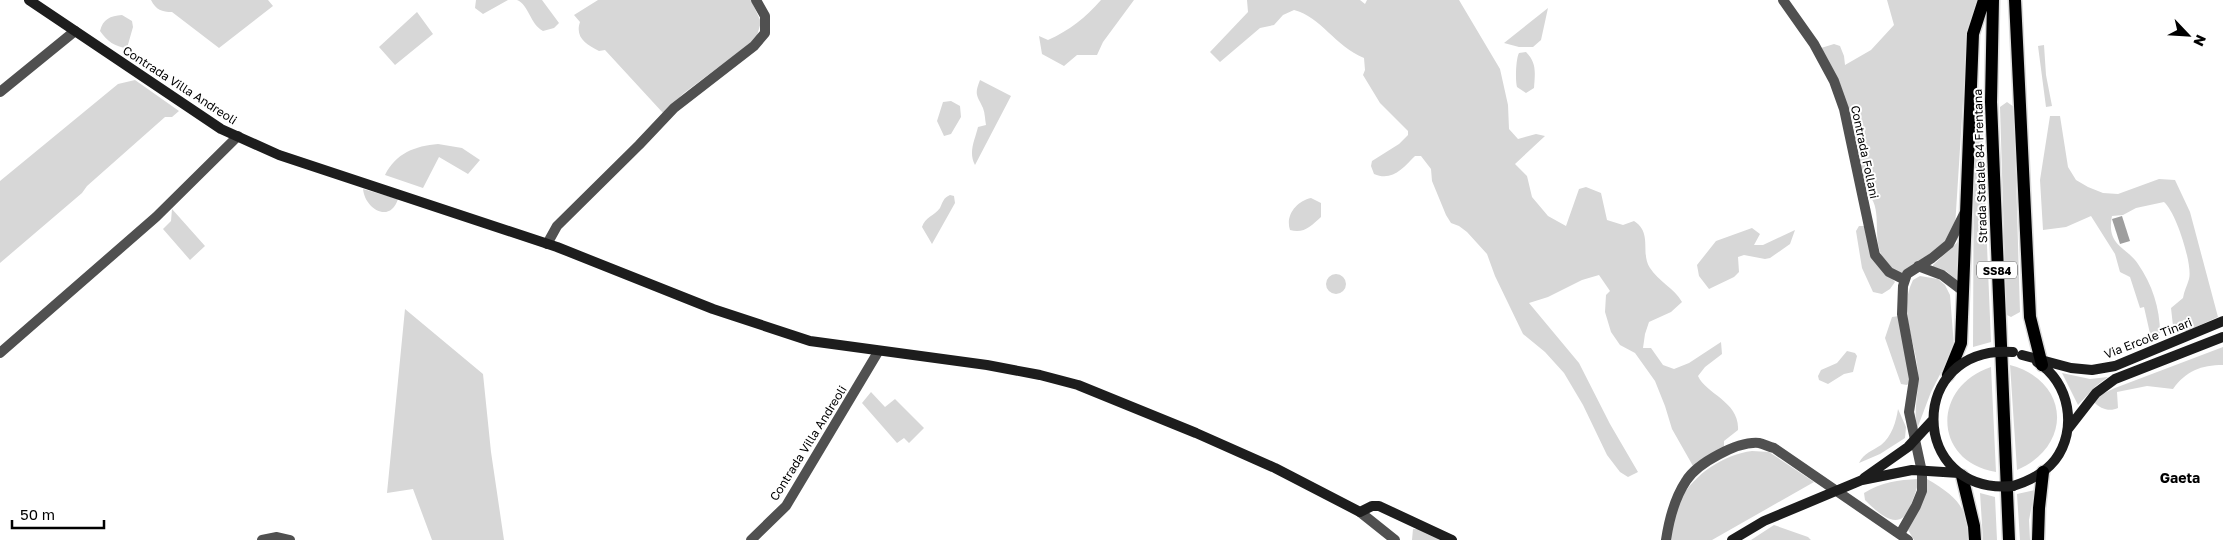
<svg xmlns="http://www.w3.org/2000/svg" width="2223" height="540" viewBox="0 0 2223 540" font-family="'Golos Text',sans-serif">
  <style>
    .green { fill: #d7d7d7 }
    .water { fill: #9e9e9e }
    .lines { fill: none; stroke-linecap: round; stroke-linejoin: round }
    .primary-casing { stroke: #dbdbdb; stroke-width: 15 }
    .street { stroke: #505050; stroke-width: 10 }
    .secondary { stroke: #1d1d1d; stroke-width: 10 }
    .primary { stroke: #000; stroke-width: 12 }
    .secondary-bridge { stroke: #1d1d1d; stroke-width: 10 }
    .labels { text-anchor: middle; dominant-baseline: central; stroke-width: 4; stroke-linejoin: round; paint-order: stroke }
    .shield { fill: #fff; stroke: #4c4c4c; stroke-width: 1 }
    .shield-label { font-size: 11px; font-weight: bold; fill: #000 }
    .street-label { font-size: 12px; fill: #000; stroke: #fff }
    .neighbourhood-label { font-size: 14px; font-weight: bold; fill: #000; stroke: #fff }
  </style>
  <rect width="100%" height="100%" fill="#fff"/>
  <!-- green -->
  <path class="green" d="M151 0H268L273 6 219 48 172 12C162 12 156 10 151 0Z
    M476 0H508L483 14 475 8Z
    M517 0H542L559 23 554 28 543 31C530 24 529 5 517 0Z
    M598 0H751L761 22 756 39 684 93 663 113 605 50 599 51C585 44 575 37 580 22L574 15Z
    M1101 0H1134L1103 42 1097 55H1077L1064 66 1042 54 1039 36 1048 40C1070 30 1085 18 1101 0Z
    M1247 0H1360L1365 4 1367 0H1459L1500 69 1508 105 1509 129 1518 139 1536 134 1545 136 1515 164 1527 176 1532 197 1548 216 1566 226 1579 189 1586 187 1601 193 1607 220 1623 225 1634 221C1653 233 1640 253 1650 268 1658 281 1674 288 1682 302L1671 312 1649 322 1645 334 1643 348H1651L1663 365 1674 369 1689 363 1721 342 1722 354 1705 367 1698 376C1706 394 1740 402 1738 430L1724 441V448L1693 466 1672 429 1665 406 1655 381 1635 353 1620 345 1611 332 1605 312 1606 295 1610 291 1599 275 1582 280 1548 297 1529 303 1579 363 1610 424 1638 472 1628 477 1620 472 1607 455 1583 405 1564 373 1545 352 1523 334 1495 276 1487 254 1467 232 1459 226 1451 223 1446 215 1432 181 1431 169 1421 156H1415C1403 168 1392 182 1374 174L1371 166 1372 161 1399 144 1408 135V131L1380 103 1363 75 1365 70 1364 58C1335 46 1321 17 1294 10L1283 15 1274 25 1260 28 1220 62 1210 52 1248 12Z
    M1887 0H1978L1973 14 1966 54 1955 227 1950 238 1901 275C1860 253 1890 212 1866 192L1851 117 1839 81 1821 48 1834 44 1840 46 1844 56 1845 65 1871 50 1894 25Z
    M1548 8 1541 40 1533 47H1519L1504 43Z
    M417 12 433 34 395 65 379 47Z
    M122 15 132 21 133 27 127 48C115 47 107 41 100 31 103 19 110 16 122 15Z
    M2044 45 2046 75 2052 106 2046 107 2038 46Z
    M1526 52C1537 63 1535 73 1534 88L1526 93 1517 87C1515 80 1516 58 1519 53Z
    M135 80 179 111 172 117H165L87 186 82 193 0 263V181L118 84Z
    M980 80 1011 96 975 165C968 152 975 140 978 127L986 125C985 120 985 113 983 108 977 95 974 95 980 80Z
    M951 101 960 106 961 117 951 134 944 136 937 121 943 102Z
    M2007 102 2014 107 2020 312 2011 317 2007 315 2006 304 2000 107Z
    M2050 116H2060L2068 167 2076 180 2088 187 2103 193 2118 194 2159 179 2175 180 2190 212 2218 317 2187 331H2180L2173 326 2171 308 2183 298C2184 291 2187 286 2189 279 2193 265 2176 212 2164 202L2136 208 2123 215 2112 216C2106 246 2126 246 2138 264 2152 284 2160 308 2160 333L2151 338 2144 307 2140 308 2130 277 2120 272 2115 254 2091 216 2066 227 2043 230 2040 180Z
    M1982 125 1991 342 1973 347 1974 126Z
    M438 144 462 148 480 160 468 174 439 157 423 188 385 175C396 153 415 146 438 144Z
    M363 189 398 199C390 224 365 209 363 189Z
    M950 195 954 196 955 203 932 244 922 227C925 217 934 216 940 208 943 202 943 198 950 195Z
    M1311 198 1321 203V217C1311 226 1304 234 1290 230 1285 215 1297 201 1311 198Z
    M172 209 205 246 190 260 163 229 171 221Z
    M1859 226H1865L1888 274 1895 282 1890 289 1882 294 1873 292 1862 268 1856 231Z
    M1752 228 1760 234 1754 245H1763L1795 230 1790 244 1770 258 1765 259 1744 255 1738 257 1739 272 1734 277 1709 289 1699 276 1697 265 1716 241Z
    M1961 239 1959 282 1946 271 1933 267V265Z
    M1326 284a10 10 0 1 1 20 0a10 10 0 1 1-20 0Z
    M1920 276 1938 279 1945 285 1950 295 1954 347 1931 392 1917 429C1913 410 1919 393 1918 375 1917 343 1897 312 1913 280Z
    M405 309 483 374 491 452 504 540H432L413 489 387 493Z
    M1899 316 1911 381 1907 385 1901 384 1885 338 1892 317Z
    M2223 347V365C2201 365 2186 371 2173 389L2147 386 2117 392 2118 408C2110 412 2100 409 2094 402L2100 395 2115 388Z
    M1847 351 1855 353 1857 356 1853 372 1844 374 1828 384 1819 380 1818 376 1821 370 1837 363Z
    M2010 365C2070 381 2073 446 2017 470Z
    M1991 367 1996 472C1933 462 1931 387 1991 367Z
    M2062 373 2090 379 2108 377 2096 386 2078 405Z
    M871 392 885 407 895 399 924 428 909 443 904 438 897 443 862 403Z
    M1898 409 1906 427 1905 438 1880 454 1859 463C1864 453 1872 451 1881 445 1892 436 1896 422 1898 409Z
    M1752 451 1769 452 1814 482 1712 540H1670C1673 527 1675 511 1681 499 1694 474 1725 454 1752 451Z
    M1918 479C1918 487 1915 494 1912 502 1902 534 1882 517 1865 500L1864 493C1882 482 1898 480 1918 479Z
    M1927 479C1956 496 1967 506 1970 540H1914L1908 530 1926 489Z
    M2035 490 2029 520 2030 540H2020L2017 494Z
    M1980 493 1995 497 1997 540H1983Z
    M1774 525 1808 537 1811 540H1751Z
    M1413 529H1419L1443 540H1412Z"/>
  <!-- water -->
  <path class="water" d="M2122 216 2130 241 2120 244 2112 219Z"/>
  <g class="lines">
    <!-- primary casing -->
    <g class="primary-casing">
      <path id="primary" d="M1993 0 1991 102 2009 540
        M2015 0 2030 317 2042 365
        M1948 375 1961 343 1973 34 1984 0
        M1962 476 1974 526 1975 540
        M2038 540 2039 508 2043 472"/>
    </g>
    <!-- street -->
    <path class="street" d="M1783 0 1814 44 1834 81 1844 109 1875 255 1889 272 1905 280
      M0 92 75 31
      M547 244 557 226 639 145 674 108 754 46 765 33V16L756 0
      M1918 266 1942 275 1963 291
      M0 353 156 217 238 136
      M1360 512 1395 540
      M1900 534 1916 506 1922 491V472L1909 412 1914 379 1902 314 1903 286 1907 274 1932 258 1949 244 1964 214
      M262 540 277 537 290 540
      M751 540 786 506 878 352
      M1666 540C1669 520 1674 499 1686 481 1697 463 1738 441 1759 443 1764 444 1769 447 1774 448L1908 540"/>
    <!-- secondary -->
    <path class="secondary" d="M29 0 221 129 279 155 557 247 713 309 810 341 987 365 1040 375 1078 385 1196 433 1275 468 1360 512 1372 506H1379L1452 540
      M2022 355 2071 368 2092 370 2115 366 2223 321
      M2068 429 2096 393 2115 379 2223 337
      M2013 486C2029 481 2044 474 2055 460 2078 430 2070 382 2037 362"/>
    <!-- primary -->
    <use href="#primary" class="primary"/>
    <!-- secondary-bridge -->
    <path class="secondary-bridge" d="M2013 352C1906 344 1908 496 2013 486
      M1864 478 1908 447 1932 421
      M1732 540 1764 521 1862 480 1912 470 1959 473"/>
  </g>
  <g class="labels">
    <!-- shield labels -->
    <rect class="shield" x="1977" y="261.5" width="40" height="17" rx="4"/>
    <g class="shield-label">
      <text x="1997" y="270">SS84</text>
    </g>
    <!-- street labels -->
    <g class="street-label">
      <text transform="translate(180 85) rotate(33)">Contrada Villa Andreoli</text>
      <text transform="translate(1865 152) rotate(78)">Contrada Follani</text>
      <text transform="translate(1980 166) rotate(-92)">Strada Statale 84 Frentana</text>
      <text transform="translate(2148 338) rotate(-21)">Via Ercole Tinari</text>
      <text transform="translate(808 443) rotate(-58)">Contrada Villa Andreoli</text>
    </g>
    <!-- neighbourhood labels -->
    <g class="neighbourhood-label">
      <text x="2180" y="477">Gaeta</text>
    </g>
  </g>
  <!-- north arrow -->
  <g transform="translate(2188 35) rotate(115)" stroke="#ffffff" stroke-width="4" paint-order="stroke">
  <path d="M0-4L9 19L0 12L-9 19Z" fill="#000000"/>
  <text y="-8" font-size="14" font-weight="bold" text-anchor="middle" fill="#000000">N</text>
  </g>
  <!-- scale -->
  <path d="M12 520v8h92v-8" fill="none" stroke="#000000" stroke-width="2.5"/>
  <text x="20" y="520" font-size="15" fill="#000000" stroke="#ffffff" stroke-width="4" paint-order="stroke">50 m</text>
</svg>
